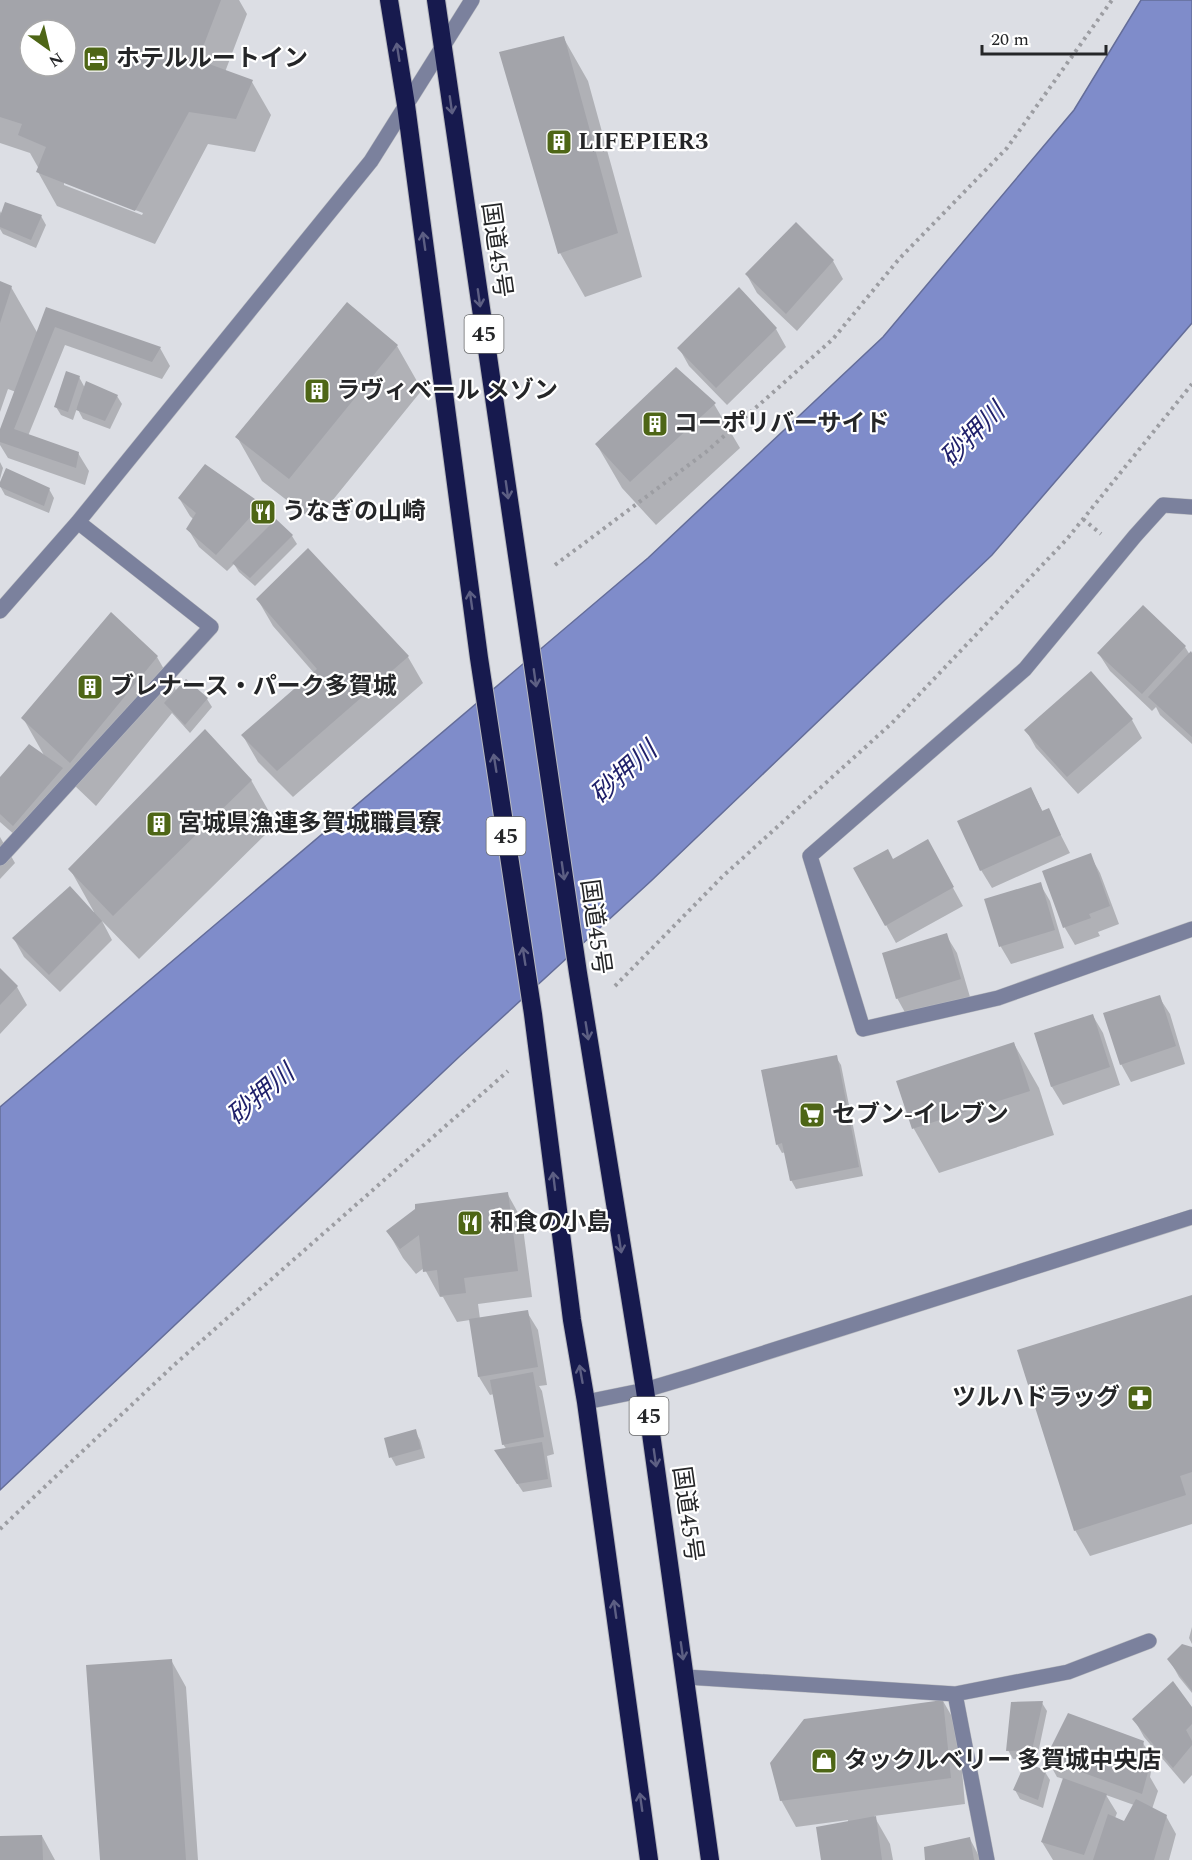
<svg xmlns="http://www.w3.org/2000/svg" width="1192" height="1860" viewBox="0 0 1192 1860" font-family="Spectral,'Noto Sans JP',serif">
  <style>
    .water { fill: #7f8cca; stroke: #646d99; stroke-width: 1.5 }
    .shadow { fill: #0003; fill-rule: evenodd }
    .building { fill: #a3a4aa; fill-rule: evenodd }
    .lines { fill: none; stroke-linecap: round; stroke-linejoin: round }
    .minor-casing { stroke: #b7b9be; stroke-width: 16 }
    .highway-casing { stroke: #b7b9be; stroke-width: 20 }
    .path { stroke: #9c9da2; stroke-width: 4; stroke-dasharray: 3 4.5; stroke-linecap: butt }
    .minor { stroke: #7b819d; stroke-width: 15 }
    .highway { stroke: #171a4e; stroke-width: 18 }
    .oneway { stroke: #5d5f83 }
    .labels { text-anchor: middle; dominant-baseline: central; stroke-width: 4.5; stroke-linejoin: round; paint-order: stroke }
    .shield { fill: #fff; stroke: #666768; stroke-width: 1.5 }
    .shield-label { font-size: 22px; font-weight: bold; fill: #252628 }
    .poi-label { font-size: 24px; font-weight: bold; fill: #252628; stroke: #fff; text-anchor: start }
    .street-label { font-size: 24px; fill: #252628; stroke: #fff }
    .water-label { font-size: 26px; font-style: italic; fill: #1f206a; stroke: #fff }
  </style>
  <rect width="100%" height="100%" fill="#dcdee4"/>
  <!-- water -->
  <path class="water" d="M1141 0H1192V323L992 555 651 881 460 1056 0 1490V1107L648 558 883 337 1074 110Z"/>
  <!-- shadow -->
  <path class="shadow" d="M0 0H239L247 14 225 72 252 82 271 115 255 152 208 144 155 244 57 206 38 172 39 169 30 153 0 143ZM30 30H66V66H30ZM64 182 143 213 142 215 64 185Z
    M563 37 588 81 642 277 585 297 560 253Z
    M0 211 2 215 41 216 46 225 36 248 3 234 0 229Z
    M796 224 833 261 843 279 797 331 757 293 747 275Z
    M0 283 11 287 38 334 47 309 160 348 170 366 162 379 65 345 28 436 78 453 89 471 85 485 8 458 0 445V433L16 392 8 389 0 412Z
    M776 329 786 347 727 405 689 366 679 348Z
    M397 346 422 390 315 522 262 481 237 437Z
    M79 377 85 388 117 396 122 404 110 429 83 419 77 408 73 420 61 415 56 407Z
    M714 404 740 448 656 525 622 488 597 445Z
    M0 462 3 468 0 479Z
    M206 466 261 506 272 525 292 536 297 544 255 586 239 572 234 564 227 571 199 547 188 529 194 520 190 516 179 498Z
    M0 486 49 489 54 498 49 513 5 495Z
    M258 600 408 657 423 683 293 797 258 762 243 736 314 673 273 626Z
    M1185 647 1190 655H1192V744L1160 715 1156 707 1152 711 1110 671 1099 654Z
    M157 657 177 692 207 699 212 707 190 733 172 713 96 806 74 785 24 843 0 822V779L45 757 23 718Z
    M1091 673 1132 720 1142 738 1078 794 1036 748 1026 730Z
    M251 780 276 824 139 959 102 921 112 940 60 992 24 957 14 939 94 912 70 869Z
    M1031 789 1043 812 1048 810 1070 853 992 888 981 870Z
    M0 837 15 863 0 879Z
    M927 841 963 906 896 943 886 925 893 860Z
    M1090 855 1100 873 1119 924 1098 932 1100 936 1075 945 1065 928 1044 872Z
    M1040 884 1050 901 1064 948 1011 964 1001 947 986 900Z
    M946 935 957 953 970 997 907 1016 897 998Z
    M0 970 17 987 27 1005 0 1034Z
    M1159 997 1170 1014 1185 1064 1131 1082 1121 1064Z
    M1093 1016 1103 1033 1120 1085 1063 1105 1052 1087 1035 1034Z
    M1014 1044 1039 1088 1054 1135 939 1173 914 1129 898 1082Z
    M836 1057 841 1065 863 1176 796 1189 791 1180 786 1152 782 1153 777 1144Z
    M507 1193 522 1220 532 1297 478 1304 480 1319 527 1312 538 1330 547 1385 539 1386 542 1391 554 1454 547 1456 552 1487 523 1492 501 1459 507 1450 503 1444 494 1394 490 1395 479 1377 470 1320 457 1322 443 1297H440L424 1268 416 1274 403 1258 388 1232Z
    M1192 1297V1524L1090 1556 1075 1530Z
    M415 1431 420 1440 425 1458 396 1466 391 1457Z
    M1192 1627V1644L1189 1638Z
    M1192 1648V1693L1179 1677 1169 1659Z
    M171 1660 186 1687 198 1860H102Z
    M943 1701 958 1727 965 1804 874 1816 890 1844 893 1860H823L848 1822V1820L796 1827 781 1800Z
    M1042 1703 1047 1711 1037 1758 1013 1759 1008 1750Z
    M1192 1709V1775L1184 1784 1144 1737 1134 1719Z
    M1143 1743 1153 1761 1150 1777 1158 1791 1152 1809 1166 1816 1176 1834 1169 1860H1053L1042 1842 1064 1779 1057 1777 1047 1759ZM1106 1795 1134 1805 1125 1822 1115 1818 1117 1813Z
    M1045 1772 1050 1780 1043 1808 1020 1799 1015 1790Z
    M42 1836 55 1860H0V1838Z
    M970 1839 981 1860H927Z"/>
  <!-- building -->
  <path class="building" d="M0 0H221L198 60 253 80 236 119 189 112 135 211 36 172 46 147 18 135 22 124 0 117ZM30 30H66V66H30Z
    M564 36 618 233 558 254 499 52Z
    M5 202 42 215 31 240 0 227V216Z
    M796 222 834 260 786 314 745 274Z
    M0 281 12 286 0 323Z
    M739 287 777 328 716 388 677 348Z
    M347 302 398 345 289 479 235 437Z
    M46 307 161 347 152 362 55 327 14 429 79 452 76 468 0 442V429Z
    M676 367 716 403 630 482 595 444Z
    M66 371 80 376 68 412 54 407Z
    M86 381 118 395 105 421 76 410Z
    M205 464 262 504 216 555 186 529 196 513 178 498Z
    M6 468 50 488 44 506 0 487V482Z
    M276 519 293 535 250 578 232 563Z
    M308 548 409 656 277 771 241 735 317 669 256 599Z
    M1143 605 1186 646 1142 694 1097 653Z
    M111 612 158 656 70 763 21 718Z
    M1191 651 1192 653V737L1148 697Z
    M1091 671 1133 719 1067 777 1024 730Z
    M186 679 208 698 185 725 164 703Z
    M205 729 252 780 113 916 68 869Z
    M29 744 63 768 13 826 0 814V777Z
    M1031 787 1042 811 1049 808 1061 835 980 871 957 821Z
    M928 839 954 887 885 926 853 868 888 849 893 859Z
    M1091 853 1110 906 1089 914 1091 918 1063 928 1042 871Z
    M1041 882 1055 930 999 947 984 899Z
    M70 886 102 921 49 975 12 938Z
    M947 933 961 979 896 999 882 953Z
    M0 968 18 986 0 1005Z
    M1160 995 1176 1046 1120 1065 1103 1013Z
    M1093 1014 1110 1067 1051 1087 1034 1033Z
    M1014 1042 1030 1091 912 1129 896 1081Z
    M837 1055 859 1167 790 1181 782 1143 776 1145 761 1070Z
    M508 1192 518 1271 464 1278 466 1293 440 1296 437 1270 423 1272 419 1235 400 1249 386 1231 415 1209V1204Z
    M1192 1295V1472L1180 1476 1186 1495 1074 1531 1017 1350Z
    M528 1310 538 1367 478 1377 469 1319Z
    M533 1372 544 1437 502 1445 490 1380Z
    M416 1429 421 1449 389 1458 384 1438Z
    M542 1442 548 1479 517 1484 494 1450Z
    M1182 1644 1192 1647V1691L1167 1659Z
    M172 1659 186 1860H100L86 1665Z
    M1173 1681 1192 1707V1724L1186 1730 1192 1741V1745L1173 1768 1132 1719Z
    M943 1700 951 1778 780 1801 770 1763 804 1719Z
    M1043 1701 1032 1750 1006 1751 1011 1702Z
    M1068 1713 1144 1741 1138 1766 1148 1772 1142 1794 1045 1759Z
    M1025 1763 1046 1770 1038 1800 1013 1790Z
    M1063 1778 1107 1794 1084 1855 1041 1842Z
    M1136 1799 1167 1815 1154 1860H1093L1108 1814 1124 1821Z
    M876 1816 882 1860H821L816 1827Z
    M42 1835 43 1860H0V1836Z
    M970 1837 974 1860H925L924 1847Z"/>
  <g class="lines">
    <!-- minor casing -->
    <g class="minor-casing">
      <path id="minor" d="M1192 507 1163 505 1135 536 1025 669 810 856 863 1029 998 998 1192 929
        M0 611 78 522 371 161 472 0
        M0 858 211 627 78 522
        M586 1402 645 1390 692 1376 1192 1217
        M686 1677 955 1694 1068 1672 1149 1641
        M955 1694 987 1860"/>
    </g>
    <!-- highway casing -->
    <g class="highway-casing">
      <path id="highway" d="M389 0 406 105 479 658 533 1014 572 1320 586 1402 649 1860
        M436 0 578 973 645 1390 710 1860"/>
    </g>
    <!-- path -->
    <path class="path" d="M1083 519 1101 534
      M555 565 706 452 833 339 899 259 1007 148 1112 0
      M615 986 723 876 892 723 1067 539 1192 384
      M0 1529 174 1365 508 1071"/>
    <!-- minor -->
    <use href="#minor" class="minor"/>
    <!-- highway -->
    <use href="#highway" class="highway"/>
  </g>
  <!-- one-way arrows -->
  <defs><path id="oneway-shaft" d="M-6 0H5M1.5-3L5.5 0L1.5 3" fill="none" stroke-width="1.6" stroke-linecap="round" stroke-linejoin="round" transform="scale(1.5)"/></defs>
  <g class="oneway">
    <use href="#oneway-shaft" transform="translate(398 52) rotate(-99)"/>
    <use href="#oneway-shaft" transform="translate(451 105) rotate(82)"/>
    <use href="#oneway-shaft" transform="translate(424 241) rotate(-98)"/>
    <use href="#oneway-shaft" transform="translate(479 298) rotate(82)"/>
    <use href="#oneway-shaft" transform="translate(507 490) rotate(82)"/>
    <use href="#oneway-shaft" transform="translate(471 600) rotate(-98)"/>
    <use href="#oneway-shaft" transform="translate(535 678) rotate(82)"/>
    <use href="#oneway-shaft" transform="translate(495 763) rotate(-99)"/>
    <use href="#oneway-shaft" transform="translate(563 871) rotate(82)"/>
    <use href="#oneway-shaft" transform="translate(524 956) rotate(-99)"/>
    <use href="#oneway-shaft" transform="translate(587 1031) rotate(81)"/>
    <use href="#oneway-shaft" transform="translate(554 1181) rotate(-97)"/>
    <use href="#oneway-shaft" transform="translate(620 1244) rotate(81)"/>
    <use href="#oneway-shaft" transform="translate(581 1374) rotate(-100)"/>
    <use href="#oneway-shaft" transform="translate(655 1458) rotate(82)"/>
    <use href="#oneway-shaft" transform="translate(615 1609) rotate(-98)"/>
    <use href="#oneway-shaft" transform="translate(682 1651) rotate(82)"/>
    <use href="#oneway-shaft" transform="translate(641 1802) rotate(-98)"/>
  </g>
  <!-- icons -->
  <defs>
    <g id="hotel-square" transform="scale(1.35)"><rect x="-9" y="-9" width="18" height="18" rx="4" fill="#4e6616" stroke="#fff"/><path d="M-6-4.5h1.5V1H6V5H4.5V3h-9V5H-6ZM-4 0a1.8 1.8 0 1 1 3.6 0ZM.5 0V-2.5h3Q6-2.5 6 0Z" fill="#fff"/></g>
    <g id="building-square" transform="scale(1.35)"><rect x="-9" y="-9" width="18" height="18" rx="4" fill="#4e6616" stroke="#fff"/><path d="M-4-6H4V6H1V3H-1V6H-4ZM-2.5-4.3h1.7v1.8h-1.7ZM.8-4.3h1.7v1.8H.8ZM-2.5-1h1.7V.8h-1.7ZM.8-1h1.7V.8H.8Z" fill="#fff"/></g>
    <g id="restaurant-square" transform="scale(1.35)"><rect x="-9" y="-9" width="18" height="18" rx="4" fill="#4e6616" stroke="#fff"/><path d="M-5-6h1v4h1v-4h1v4h1v-4h1v5L-1.5 .5V6h-2V.5L-5-1ZM5-6V6H3V1.5H1.5Q1.5-4 5-6Z" fill="#fff"/></g>
    <g id="supermarket-square" transform="scale(1.35)"><rect x="-9" y="-9" width="18" height="18" rx="4" fill="#4e6616" stroke="#fff"/><path d="M-6-5.5h2.5l.6 2H6L4.5 2H-2.5L-4.4-4H-6ZM-1.5 3.2a1.3 1.3 0 1 0 .1 0ZM3 3.2a1.3 1.3 0 1 0 .1 0Z" fill="#fff"/></g>
    <g id="pharmacy-square" transform="scale(1.35)"><rect x="-9" y="-9" width="18" height="18" rx="4" fill="#4e6616" stroke="#fff"/><path d="M-2-6h4v4h4v4h-4v4h-4v-4h-4v-4h4Z" fill="#fff"/></g>
    <g id="shop-square" transform="scale(1.35)"><rect x="-9" y="-9" width="18" height="18" rx="4" fill="#4e6616" stroke="#fff"/><path d="M-5-2.5h2.3a2.7 3.5 0 0 1 5.4 0H5L5.5 6h-11ZM-1.5-2.5h3a1.5 2.3 0 0 0-3 0Z" fill="#fff"/></g>
  </defs>
  <g fill-rule="evenodd">
    <use href="#hotel-square" x="96" y="59"/>
    <use href="#building-square" x="559" y="142"/>
    <use href="#building-square" x="317" y="391"/>
    <use href="#building-square" x="655" y="424"/>
    <use href="#restaurant-square" x="263" y="512"/>
    <use href="#building-square" x="90" y="687"/>
    <use href="#building-square" x="159" y="824"/>
    <use href="#supermarket-square" x="812" y="1115"/>
    <use href="#restaurant-square" x="470" y="1223"/>
    <use href="#pharmacy-square" x="1140" y="1398"/>
    <use href="#shop-square" x="824" y="1761"/>
  </g>
  <g class="labels">
    <!-- shield labels -->
    <g class="shield">
      <rect x="464.5" y="315" width="39" height="38" rx="4.5"/>
      <rect x="486.5" y="817" width="39" height="38" rx="4.5"/>
      <rect x="629.5" y="1397" width="39" height="38" rx="4.5"/>
    </g>
    <g class="shield-label">
      <text x="484" y="334">45</text>
      <text x="506" y="836">45</text>
      <text x="649" y="1416">45</text>
    </g>
    <!-- poi labels -->
    <g class="poi-label">
      <text x="116" y="59">ホテルルートイン</text>
      <text x="578" y="142">LIFEPIER3</text>
      <text x="336" y="391">ラヴィベール メゾン</text>
      <text x="674" y="424">コーポリバーサイド</text>
      <text x="282" y="512">うなぎの山崎</text>
      <text x="110" y="687">ブレナース・パーク多賀城</text>
      <text x="178" y="824">宮城県漁連多賀城職員寮</text>
      <text x="832" y="1115">セブン-イレブン</text>
      <text x="490" y="1223">和食の小島</text>
      <text x="1120" y="1398" text-anchor="end">ツルハドラッグ</text>
      <text x="844" y="1761">タックルベリー 多賀城中央店</text>
    </g>
    <!-- street labels -->
    <g class="street-label">
      <text transform="translate(496 250) rotate(82)">国道45号</text>
      <text transform="translate(595 927) rotate(82)">国道45号</text>
      <text transform="translate(687 1514) rotate(82)">国道45号</text>
    </g>
    <!-- water labels -->
    <g class="water-label">
      <text transform="translate(973 435) rotate(-45)">砂押川</text>
      <text transform="translate(624 773) rotate(-42)">砂押川</text>
      <text transform="translate(261 1095) rotate(-40)">砂押川</text>
    </g>
  </g>
  <!-- north arrow -->
  <g transform="translate(48 48) rotate(146)"><circle r="28" fill="#ffffff" stroke="#a8a8a9" stroke-width="1.5"/>
  <path d="M0-4.5L10 22L0 15L-10 22Z" fill="#4e6616"/>
  <text y="-9" font-size="16" font-weight="bold" text-anchor="middle" fill="#252628">N</text>
  </g>
  <!-- scale -->
  <path d="M982 45v9h124v-9" fill="none" stroke="#252628" stroke-width="3"/>
  <text x="991" y="45" font-size="18" fill="#252628" stroke="#ffffff" stroke-width="4.5" paint-order="stroke">20 m</text>
</svg>
